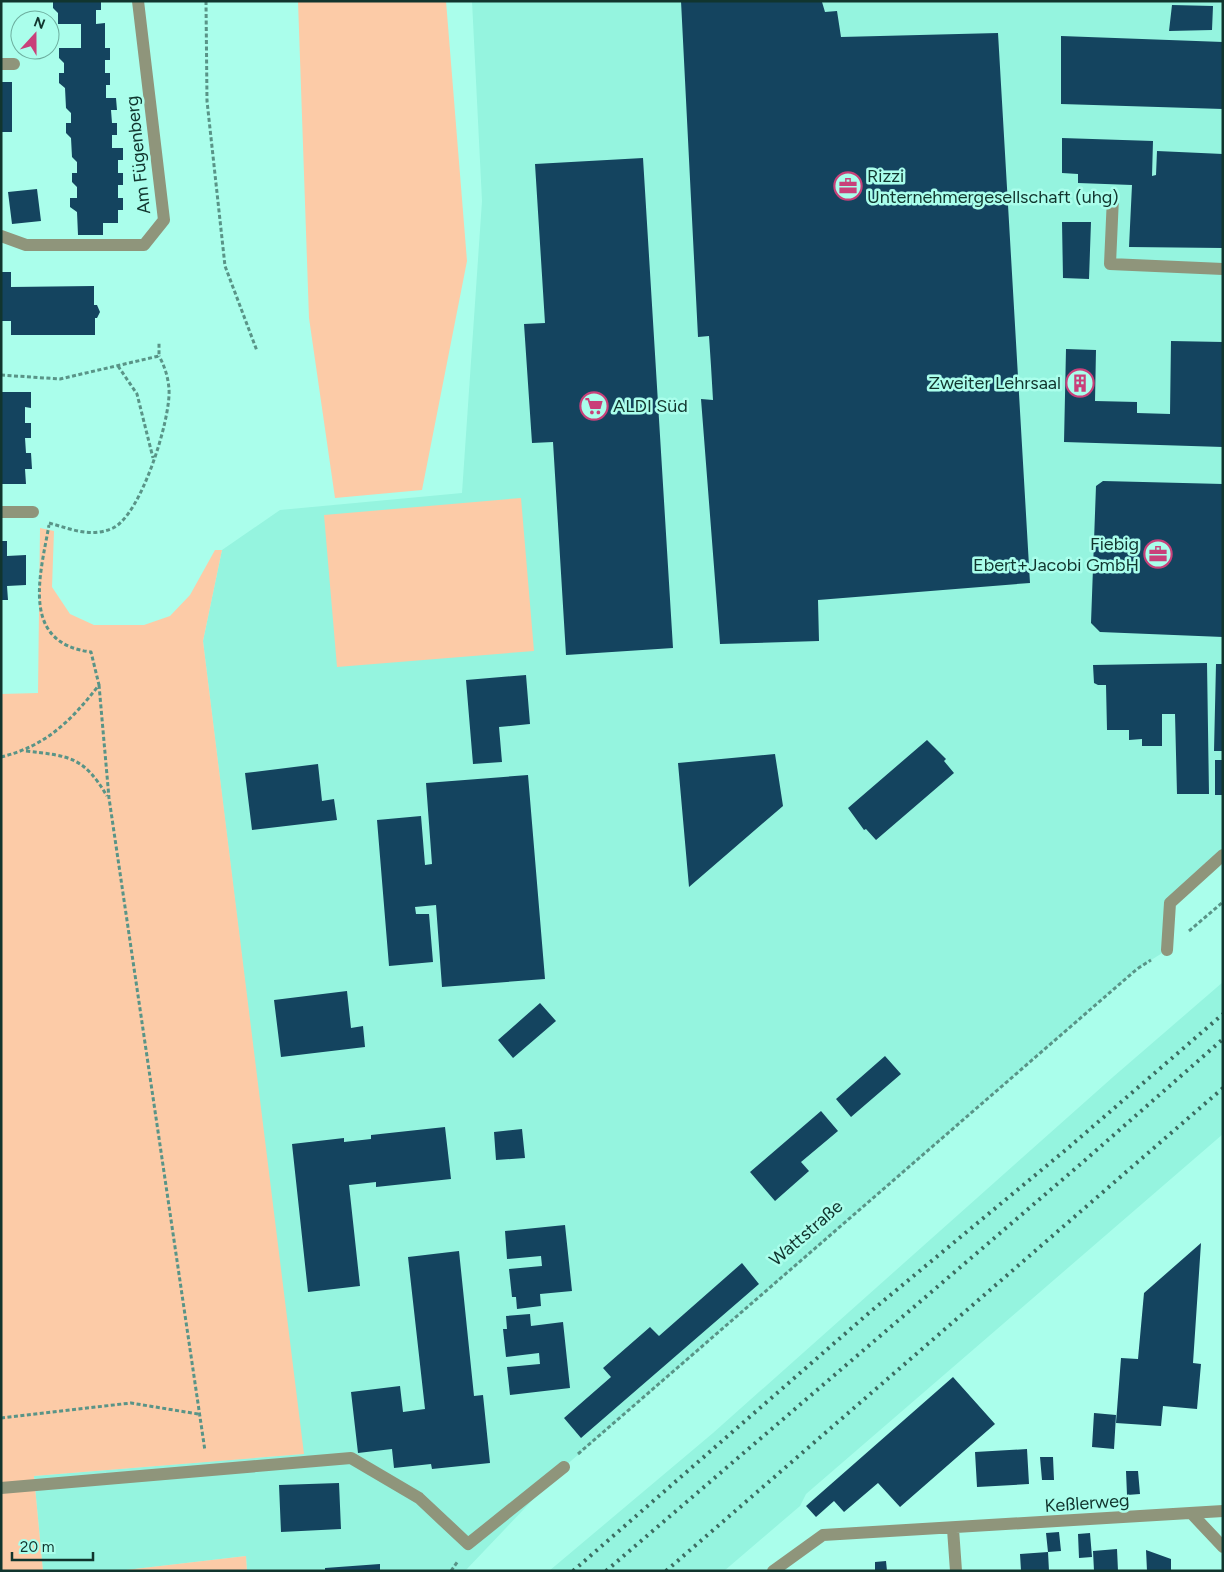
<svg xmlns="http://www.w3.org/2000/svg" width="1224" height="1572" viewBox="0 0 1224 1572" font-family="Figtree,sans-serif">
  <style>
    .built { fill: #95f4df }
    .grass { fill: #fccba7 }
    .building { fill: #14445f }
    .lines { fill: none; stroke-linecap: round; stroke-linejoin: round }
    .path { stroke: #599487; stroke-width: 3; stroke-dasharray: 4 2.5; stroke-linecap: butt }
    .minor { stroke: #8f957b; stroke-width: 12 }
    .rail { stroke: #3b6c61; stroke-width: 4; stroke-dasharray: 2.5 5; stroke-linecap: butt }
    .labels { text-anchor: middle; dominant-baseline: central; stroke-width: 5; stroke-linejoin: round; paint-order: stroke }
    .street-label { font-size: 18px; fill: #11352e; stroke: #aafeeb }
    .poi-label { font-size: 18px; fill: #11352e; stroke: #aafeeb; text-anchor: start }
  </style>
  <rect width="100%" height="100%" fill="#aafeeb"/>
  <!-- built -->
  <path class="built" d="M472 1H1223V855L1170 902 1167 950 1137 969 564 1467 465 1571H247L246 1556 117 1571H43L34 1476 303 1454 203 641 222 550 280 510 462 493 482 201Z
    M1223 982V1134L806 1494 800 1506 724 1571H549L713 1433 1113 1077Z"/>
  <!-- grass -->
  <path class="grass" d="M298 1H446L467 261 422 490 335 498 309 318Z
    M521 498 534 651 337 667 324 515Z
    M40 528 54 531 52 587 70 614 94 625H144L170 616 190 595 215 550H222L203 641 304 1454 34 1476 43 1571H1V694L38 693Z
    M246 1556 247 1571H117Z"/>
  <!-- building -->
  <path class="building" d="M53 1H101V10H96V24L105 23V48H110V60H105V73H110V85H106V98H116L117 110H111L112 123H117V135H112V148H123V160H118V173H123V185H118V198H123V210H118V223H103V235H78L77 212 70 207V198H77V187L72 182V173H77V162L72 157 71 138 66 133V123H71V113L66 108 65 88 59 83V73H64V63L59 58V48H81V24H58V13L53 8Z
    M681 1 822 2 825 12 837 11 841 37 998 33 1030 583 818 600 819 641 720 644 701 399 713 400 711 366 709 336 698 337Z
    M1172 5 1213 6 1212 30 1169 31Z
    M1061 36 1223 42V109L1061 104Z
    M1 82H12V132H1Z
    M1062 138 1153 141 1152 176 1156 175 1157 151 1223 154V248L1129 247 1132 185 1078 183V174L1062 173Z
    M643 158 673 648 566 655 553 442 532 443 524 324 545 323 535 164Z
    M37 189 41 221 12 224 8 192Z
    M1062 222H1091L1089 279 1063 278Z
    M1 272H11V287L94 286V305H97L100 312 97 318H95V335H11V321H1Z
    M1171 341 1223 342V447L1064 442 1066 349 1096 350 1095 401 1137 402V413L1170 414Z
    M1 392H31V408L25 407V423H31V438H25L26 453H31L32 469H25L26 484H1Z
    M1103 481 1223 484V637L1100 632 1091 623 1096 486Z
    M1 541H7V556L26 555V585L7 586 8 600H1Z
    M1207 663 1209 794H1177L1175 714H1162V746H1142V739L1129 740V730H1107L1106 685H1098L1094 683 1093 665Z
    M1216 664H1223V751H1214Z
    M526 675 530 724 499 727 502 762 473 764 466 680Z
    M927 740 946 759 944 761 954 773 876 840 866 829 864 830 848 808Z
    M775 754 783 806 689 887 678 763Z
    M1215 760H1223V795H1215Z
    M318 764 322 801 334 799 337 820 252 830 245 773Z
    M528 775 545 979 442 987 436 905 415 907 416 914H429L433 962 389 966 377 820 421 816 425 865 432 864 426 783Z
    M347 991 351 1028 363 1026 365 1047 281 1057 274 1000Z
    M540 1003 556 1021 513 1058 498 1040Z
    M885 1056 901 1074 851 1117 836 1099Z
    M821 1111 838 1131 801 1162 809 1171 775 1201 750 1172Z
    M445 1127 451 1179 376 1187V1182L349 1185 360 1286 308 1292 292 1144 344 1138V1142L371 1139V1135Z
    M522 1129 525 1158 496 1160 494 1132Z
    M565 1225 572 1291 540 1294 541 1306 517 1309 516 1297H512L509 1269 542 1266 541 1256 507 1259 505 1231Z
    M1201 1243 1193 1363 1201 1364 1197 1409 1163 1406 1161 1426 1116 1423 1121 1358 1138 1359 1144 1293Z
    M459 1251 474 1396 483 1395 490 1463 432 1469 431 1464 394 1468 392 1449 358 1453 351 1392 400 1386 403 1412 425 1409 408 1257Z
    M742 1263 759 1284 581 1438 564 1418 611 1377 603 1368 650 1327 659 1336Z
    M530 1314 531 1326 563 1322 570 1388 510 1395 507 1367 540 1364 539 1353 506 1357 503 1329H507L506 1316Z
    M953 1377 995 1424 900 1507 878 1483 844 1512 834 1501 816 1517 806 1506Z
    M1094 1413 1116 1415 1114 1449 1092 1447Z
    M1027 1449 1029 1484 977 1487 975 1452Z
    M1040 1457H1053L1054 1480H1042Z
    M1126 1471H1138L1140 1494 1127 1495Z
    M339 1483 341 1529 281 1532 279 1485Z
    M1059 1532 1061 1551 1048 1552 1046 1533Z
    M1090 1533 1092 1557 1079 1558 1078 1534Z
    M1117 1549 1118 1571H1094L1093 1551Z
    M1146 1550 1171 1559V1571H1147Z
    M1048 1552 1049 1571H1021L1020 1554Z
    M886 1561 887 1571H875V1562Z
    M380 1564V1571H325V1568Z"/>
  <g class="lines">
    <!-- path -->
    <path class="path" d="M206 1 207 101 225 266 257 351
      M118 366 137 394 153 458
      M1 375 60 379 159 356V343
      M49 523C71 529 91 538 113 528 141 515 171 419 169 389 168 377 165 367 159 356
      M99 685 109 798 205 1451
      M26 751C70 756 84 757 107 796
      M1 757C46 746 71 721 99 685L91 652C20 643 40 576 49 525
      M1189 931 1223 902
      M1 1418 131 1403 198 1414
      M578 1454 1137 969 1151 960
      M451 1571 458 1561"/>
    <!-- minor -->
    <path class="minor" d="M1 64H14
      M1113 197 1110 264 1223 269
      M1 236 26 245H144L164 220 138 1
      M1 512H33
      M1167 950 1170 903 1223 855
      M1 1488 351 1458 419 1498 468 1544 564 1467
      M1192 1514 1223 1547
      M953 1529 956 1571
      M773 1571 823 1535 1223 1511"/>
    <!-- rail -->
    <path class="rail" d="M573 1571 870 1312 1068 1148 1223 1014
      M606 1571 1083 1162 1223 1039
      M666 1571 1223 1088"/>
  </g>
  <!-- icons -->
  <defs>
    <g id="office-ring" transform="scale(1.4375)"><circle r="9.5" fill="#aafeeb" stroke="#c9407a" stroke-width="1.5"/><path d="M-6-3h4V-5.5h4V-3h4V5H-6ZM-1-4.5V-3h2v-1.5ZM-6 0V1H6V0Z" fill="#c9407a"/></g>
    <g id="building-ring" transform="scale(1.4375)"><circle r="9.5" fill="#aafeeb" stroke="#c9407a" stroke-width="1.5"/><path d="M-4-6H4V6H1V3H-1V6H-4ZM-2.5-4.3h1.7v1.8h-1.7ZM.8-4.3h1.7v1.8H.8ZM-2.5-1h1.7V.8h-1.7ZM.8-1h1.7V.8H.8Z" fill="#c9407a"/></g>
    <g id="supermarket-ring" transform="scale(1.4375)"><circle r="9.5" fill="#aafeeb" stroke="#c9407a" stroke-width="1.5"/><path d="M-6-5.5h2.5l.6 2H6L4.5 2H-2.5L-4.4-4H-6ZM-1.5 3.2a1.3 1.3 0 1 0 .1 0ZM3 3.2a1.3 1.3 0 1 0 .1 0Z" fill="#c9407a"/></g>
  </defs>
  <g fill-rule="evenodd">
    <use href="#office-ring" x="848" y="186"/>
    <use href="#building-ring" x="1080" y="383"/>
    <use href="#supermarket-ring" x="594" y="406"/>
    <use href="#office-ring" x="1158" y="554"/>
  </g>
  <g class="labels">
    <!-- street labels -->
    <g class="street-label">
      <text transform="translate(138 155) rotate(-96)">Am Fügenberg</text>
      <text transform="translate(806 1233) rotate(-41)">Wattstraße</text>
      <text transform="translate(1087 1503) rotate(-4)">Keßlerweg</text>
    </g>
    <!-- poi labels -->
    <g class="poi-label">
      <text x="867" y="176">Rizzi<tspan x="867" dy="21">Unternehmergesellschaft (uhg)</tspan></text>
      <text x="1061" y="383" text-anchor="end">Zweiter Lehrsaal</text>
      <text x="613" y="406">ALDI Süd</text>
      <text x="1139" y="544" text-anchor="end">Fiebig<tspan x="1139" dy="21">Ebert+Jacobi GmbH</tspan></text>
    </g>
  </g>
  <!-- border -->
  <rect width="1224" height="1572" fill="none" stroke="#11352e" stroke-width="5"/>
  <!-- north arrow -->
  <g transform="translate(35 35) rotate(21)"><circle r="24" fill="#aafeeb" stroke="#6dae9f"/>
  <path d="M0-4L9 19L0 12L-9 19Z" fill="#c9407a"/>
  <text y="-8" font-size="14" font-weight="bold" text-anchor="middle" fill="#11352e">N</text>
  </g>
  <!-- scale -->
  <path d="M12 1552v8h81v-8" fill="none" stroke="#11352e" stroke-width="2.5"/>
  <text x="20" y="1552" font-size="15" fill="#11352e" stroke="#aafeeb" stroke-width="4" paint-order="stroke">20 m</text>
</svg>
